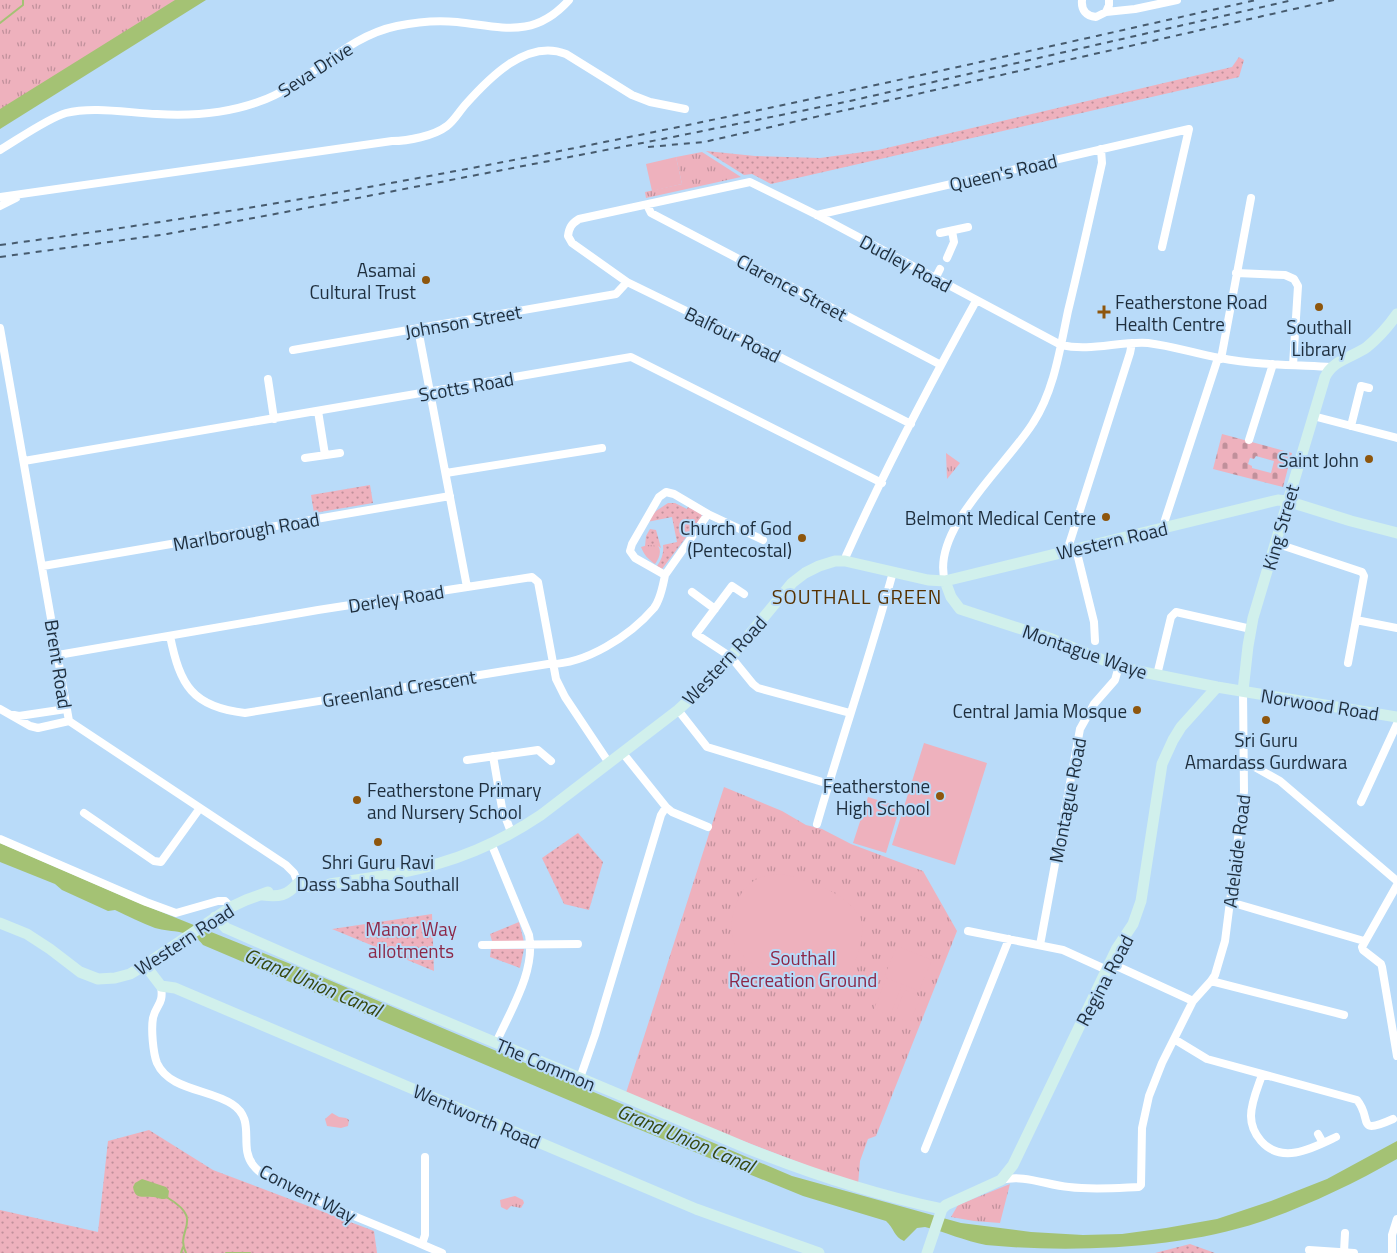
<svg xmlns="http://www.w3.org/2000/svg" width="1397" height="1253" viewBox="0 0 1397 1253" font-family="'Titillium Web',sans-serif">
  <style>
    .grass { fill: url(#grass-dots) }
    .cemetery { fill: url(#cemetery-stones); fill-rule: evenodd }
    .park { fill: url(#park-tufts) }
    .pitch { fill: #eeb1bd }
    .water { fill: #a4c274 }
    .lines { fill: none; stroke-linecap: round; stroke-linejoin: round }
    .stream { stroke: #a4c274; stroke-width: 2 }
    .street { stroke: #fff; stroke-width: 8 }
    .secondary { stroke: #d1f0ec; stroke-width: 11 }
    .rail { stroke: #475b6e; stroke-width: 2; stroke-dasharray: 6 6; stroke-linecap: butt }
    .poi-dot { fill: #8e560d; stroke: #b9dbf9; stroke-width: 2 }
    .labels { text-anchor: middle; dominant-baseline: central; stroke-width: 4; stroke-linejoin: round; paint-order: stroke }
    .street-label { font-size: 19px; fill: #1e2e3d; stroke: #b9dbf9 }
    .poi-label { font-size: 19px; fill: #1e2e3d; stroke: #b9dbf9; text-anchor: end }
    .park-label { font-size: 19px; fill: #8c2747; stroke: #b9dbf9 }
    .neighbourhood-label { font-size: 20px; letter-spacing: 1px; fill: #563100; stroke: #b9dbf9 }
    .water-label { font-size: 20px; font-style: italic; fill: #364810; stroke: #b9dbf9 }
  </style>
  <defs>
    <pattern id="grass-dots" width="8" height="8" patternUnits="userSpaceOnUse" patternTransform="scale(1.25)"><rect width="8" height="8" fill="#eeb1bd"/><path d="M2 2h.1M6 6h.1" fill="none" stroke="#c0909b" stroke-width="1.8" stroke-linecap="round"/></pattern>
    <pattern id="cemetery-stones" width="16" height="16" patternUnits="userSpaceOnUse" patternTransform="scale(1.25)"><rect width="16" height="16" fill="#eeb1bd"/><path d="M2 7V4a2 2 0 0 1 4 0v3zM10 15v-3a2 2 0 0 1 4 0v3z" fill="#c0909b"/></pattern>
    <pattern id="park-tufts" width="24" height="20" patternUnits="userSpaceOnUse" patternTransform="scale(1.25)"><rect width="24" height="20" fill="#eeb1bd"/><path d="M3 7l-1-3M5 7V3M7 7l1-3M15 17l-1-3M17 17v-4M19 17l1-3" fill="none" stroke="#c0909b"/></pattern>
  </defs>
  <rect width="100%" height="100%" fill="#b9dbf9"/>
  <!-- grass -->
  <path class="grass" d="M1239 57 1244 60 1239 77 771 184 752 174 744 175 706 151 755 156 820 158 878 150 1232 67Z
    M370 485 373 503 314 513 311 495Z
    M668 503H675L687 509 688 507 701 514 702 516 662 569 657 566C662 559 664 553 663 545L677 542 672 517 647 522 656 511Z
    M650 529 656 530 661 548 658 546H645L646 536Z
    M578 833 603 862 589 910 564 904 542 858Z
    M432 914 434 971 332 929Z
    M519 922 524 942 492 941 490 934Z
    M491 949H524L520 968 490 957Z
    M149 1130 213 1170 374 1231 377 1253H0V1210L98 1232 108 1141Z
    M1190 1244 1215 1253H1155Z"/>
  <!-- cemetery -->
  <path class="cemetery" d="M1222 434 1292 453 1283 487 1213 469ZM1256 456 1274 461 1271 473 1252 468V466L1248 464 1250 458 1254 459Z"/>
  <!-- park -->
  <path class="park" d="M0 0H176L0 110Z
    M702 152 741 177 646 198 645 192 682 184 676 157Z
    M946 453 960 463 947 479Z
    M648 545 658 546C662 551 659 559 655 564 648 559 644 555 641 547Z
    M724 787 782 811 806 825 822 829 851 844 923 871 957 931 876 1136 868 1139 860 1161 858 1185 625 1096Z
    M332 1113 339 1117 346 1118 349 1120 348 1126 341 1128 327 1126 325 1119Z
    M1010 1184 1000 1223 974 1221 951 1217 958 1205Z
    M515 1196 523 1200 524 1203 521 1208 511 1206 507 1210 501 1207 500 1200Z"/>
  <!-- pitch -->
  <path class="pitch" d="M676 157 682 184 652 191 646 164Z
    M924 743 987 763 955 865 892 845Z
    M868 797 900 807 886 853 853 843Z
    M783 874C810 882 842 890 859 915 868 930 857 963 846 976 840 984 828 986 819 985 790 981 760 974 739 952 724 936 734 894 751 883 761 875 770 875 783 874Z
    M897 946 932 960 919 991 884 977Z
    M885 982 901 988 890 1015 874 1009Z
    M905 990 921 997 910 1022 894 1016Z"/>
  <!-- water -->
  <path class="water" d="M175 0H206L0 129V109Z
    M0 843 134 901 303 969 792 1176 961 1223 1031 1232 1083 1235 1122 1234 1166 1228 1217 1219 1271 1201 1327 1179 1397 1141V1159C1353 1184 1307 1206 1260 1222 1179 1249 1070 1253 986 1245 965 1241 945 1232 925 1227L917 1228 904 1241C894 1237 894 1228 886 1221L803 1196 606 1116 203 945C192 929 172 933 155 928 142 923 128 916 115 910L108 911 62 890 55 884 0 862Z
    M142 1179 166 1187 169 1191 168 1198C161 1201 159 1197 152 1197 142 1196 135 1200 133 1187L135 1183Z"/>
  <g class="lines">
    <!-- stream -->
    <path class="stream" d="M0 23 23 5V0
      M168 1198C206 1221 174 1229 186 1253
      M181 1253 183 1247
      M226 1253H250"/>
    <!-- street -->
    <path class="street" d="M1082 0C1081 10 1086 16 1096 17L1106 12 1109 5V0
      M1106 12 1135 9 1177 0
      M0 150C17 140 48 118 66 113 93 106 129 113 157 114 190 116 227 113 258 102 309 85 343 37 397 26 416 22 437 20 457 22 503 27 534 39 569 0
      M0 197 392 141C408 141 434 136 447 126 454 121 459 112 465 105 488 79 527 38 566 54L632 95 650 102 685 109
      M647 205 651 213 941 365
      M0 206 16 198
      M817 215 1189 129 1162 247
      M940 233 968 227
      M947 258 954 242 952 231
      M1236 273 1285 275 1294 279 1298 286 1293 365
      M935 279 940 269
      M0 328 69 721 286 865 294 873 298 883
      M418 329 467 587
      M293 350 616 294 627 282
      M1221 359 1251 198
      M268 379 274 419
      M318 411 325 455
      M1313 416 1397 438
      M911 424 752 343 627 282 572 243 568 236C569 228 571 224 579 219L750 182 817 215 1061 345C1090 352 1119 341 1148 343 1173 346 1196 354 1220 358 1256 365 1294 365 1331 367
      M1351 426 1361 386 1369 388
      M1249 440 1273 364
      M305 458 340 453
      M24 461 631 357 882 483
      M446 473 602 448
      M666 492 674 494 708 514 665 575 635 558 630 551 632 544 659 497Z
      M708 514 763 540
      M1164 528 1165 520 1218 358
      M1275 543 1362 572 1364 576 1356 620 1397 628
      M1076 549 1094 622 1095 641
      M1067 551 1130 353 1132 343
      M845 561 846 556C885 469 930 384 976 301
      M43 566 450 496
      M945 581C930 530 1007 465 1033 423 1054 391 1060 349 1068 311 1080 262 1091 212 1102 163L1101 149
      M692 592 715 609
      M744 594 732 586 696 634 731 657 753 684 758 688 850 713
      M170 636C180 685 192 707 245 713L548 664C585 665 630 636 654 608 660 600 663 586 665 575
      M58 655 318 610 532 577 538 582 556 679 565 697 609 763
      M1348 663 1356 620
      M1157 675 1171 617 1176 612 1251 629
      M0 709 30 726 38 728 69 721
      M678 710 707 747 829 784
      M14 715 19 716 66 709
      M622 752 666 807 672 812 708 827
      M493 756 502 808 511 832
      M467 760 538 750 551 761
      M1244 764 1253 766 1280 781 1397 881
      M1361 802 1397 724
      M84 813 154 861 161 862 200 808
      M817 824C841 740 870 657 893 572
      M0 839 146 902 176 913 218 901H225L231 907
      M491 843 529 935C536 971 510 1011 496 1043
      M1397 885 1362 947 1363 950 1381 964 1382 967 1397 1056
      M1230 902 1364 941
      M968 931 1063 950 1107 970
      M482 945 578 944
      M1040 945 1080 729 1094 704 1115 680 1119 666
      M1110 963 1193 1001
      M1211 981 1344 1015
      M161 986C164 1005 156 1004 153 1018 151 1029 153 1053 157 1063 169 1090 209 1089 232 1104 257 1120 238 1146 253 1165 261 1176 277 1181 289 1187 327 1206 367 1221 407 1238 419 1243 430 1248 442 1253
      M1174 1039 1207 1059 1357 1100C1373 1119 1355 1136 1393 1119
      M1262 1075C1258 1087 1251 1102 1251 1116 1251 1125 1255 1134 1261 1141 1282 1165 1313 1148 1336 1137
      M580 1078 595 1035 661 815 666 807
      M1318 1134 1323 1143
      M925 1149 1009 939
      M1001 1180C1024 1174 1046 1185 1069 1187 1092 1190 1116 1188 1139 1187L1141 1185 1142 1128 1149 1096 1162 1063 1193 1001 1211 981 1215 975 1225 941 1244 791 1243 691
      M422 1244 425 1235V1157
      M1309 1250 1354 1253
      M1344 1252 1345 1233
      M1392 1253V1235L1397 1219"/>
    <!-- secondary -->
    <path class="secondary" d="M945 581 951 597 960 609 1052 639 1108 662 1133 670 1217 687 1397 717
      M1243 691 1248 646 1253 618 1325 377C1333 360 1353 357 1367 347 1379 337 1388 327 1397 314
      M263 895C279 897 287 896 298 883 309 888 318 889 330 884 367 878 404 874 440 863 475 853 511 835 541 815L678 710 701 689 731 657 792 583 805 573 819 566 835 561H845L928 580 945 581 1278 500 1287 501 1351 521 1397 533
      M215 917 226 928 306 963 749 1149C812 1174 876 1195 942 1209
      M0 923 27 934 50 949 80 972 98 979 115 978 130 974 145 965 231 907 246 900 268 892
      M145 965 161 986 175 988 696 1209 819 1253
      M927 1253 942 1209 946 1205 1001 1180 1013 1165 1117 948 1133 924 1141 901 1162 764 1173 740 1181 727 1217 687"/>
    <!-- rail -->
    <path class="rail" d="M648 147 704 142 1334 0
      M0 245C423 189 840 94 1256 0
      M0 257 167 234 275 214 673 137 850 101 1293 0"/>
  </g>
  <!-- markers -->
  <g class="poi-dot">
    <circle cx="426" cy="280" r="5"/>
    <circle cx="1319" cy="307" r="5"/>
    <path d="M1101.5 304.5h5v5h5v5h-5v5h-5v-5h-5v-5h5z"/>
    <circle cx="1369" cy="459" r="5"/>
    <circle cx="1106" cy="517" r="5"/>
    <circle cx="802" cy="538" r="5"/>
    <circle cx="1137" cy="710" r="5"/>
    <circle cx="1266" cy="720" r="5"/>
    <circle cx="940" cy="796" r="5"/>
    <circle cx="357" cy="800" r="5"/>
    <circle cx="378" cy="842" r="5"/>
  </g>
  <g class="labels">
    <!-- street labels -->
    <g class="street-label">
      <text transform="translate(315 69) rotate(-33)">Seva Drive</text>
      <text transform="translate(1003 172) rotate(-13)">Queen's Road</text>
      <text transform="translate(906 263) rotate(28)">Dudley Road</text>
      <text transform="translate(792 287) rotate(28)">Clarence Street</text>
      <text transform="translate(463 321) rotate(-10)">Johnson Street</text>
      <text transform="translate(733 334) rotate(26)">Balfour Road</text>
      <text transform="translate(466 386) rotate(-10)">Scotts Road</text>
      <text transform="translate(1280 527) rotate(-74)">King Street</text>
      <text transform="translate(246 531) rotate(-10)">Marlborough Road</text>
      <text transform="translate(1112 540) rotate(-13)">Western Road</text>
      <text transform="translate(396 598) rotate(-9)">Derley Road</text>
      <text transform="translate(1085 651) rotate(19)">Montague Waye</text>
      <text transform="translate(724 660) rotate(-47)">Western Road</text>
      <text transform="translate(59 664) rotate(81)">Brent Road</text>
      <text transform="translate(399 688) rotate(-9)">Greenland Crescent</text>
      <text transform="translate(1320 704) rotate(9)">Norwood Road</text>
      <text transform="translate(1067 800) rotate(-79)">Montague Road</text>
      <text transform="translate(1236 851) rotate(-83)">Adelaide Road</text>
      <text transform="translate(184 939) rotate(-33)">Western Road</text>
      <text transform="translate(1104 980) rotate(-62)">Regina Road</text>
      <text transform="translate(546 1064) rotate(23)">The Common</text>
      <text transform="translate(477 1116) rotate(23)">Wentworth Road</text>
      <text transform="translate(308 1193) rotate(27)">Convent Way</text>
    </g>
    <!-- poi labels -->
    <g class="poi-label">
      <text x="416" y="269">Asamai<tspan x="416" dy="22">Cultural Trust</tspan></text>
      <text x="1115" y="301" text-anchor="start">Featherstone Road<tspan x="1115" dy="22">Health Centre</tspan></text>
      <text x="1319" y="326" text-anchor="middle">Southall<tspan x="1319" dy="22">Library</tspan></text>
      <text x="1359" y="459">Saint John</text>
      <text x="1096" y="517">Belmont Medical Centre</text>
      <text x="792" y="527">Church of God<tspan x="792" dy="22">(Pentecostal)</tspan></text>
      <text x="1127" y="710">Central Jamia Mosque</text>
      <text x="1266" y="739" text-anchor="middle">Sri Guru<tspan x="1266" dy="22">Amardass Gurdwara</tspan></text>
      <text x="930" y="785">Featherstone<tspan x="930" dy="22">High School</tspan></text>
      <text x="367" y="789" text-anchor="start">Featherstone Primary<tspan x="367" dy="22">and Nursery School</tspan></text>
      <text x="378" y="861" text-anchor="middle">Shri Guru Ravi<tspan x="378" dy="22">Dass Sabha Southall</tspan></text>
    </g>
    <!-- park labels -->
    <g class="park-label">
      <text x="411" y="928">Manor Way<tspan x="411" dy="22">allotments</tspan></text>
      <text x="803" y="957">Southall<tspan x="803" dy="22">Recreation Ground</tspan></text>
    </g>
    <!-- neighbourhood labels -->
    <g class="neighbourhood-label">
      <text x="857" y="596">SOUTHALL GREEN</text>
    </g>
    <!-- water labels -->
    <g class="water-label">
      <text transform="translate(313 982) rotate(23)">Grand Union Canal</text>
      <text transform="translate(686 1138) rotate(23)">Grand Union Canal</text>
    </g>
  </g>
</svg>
